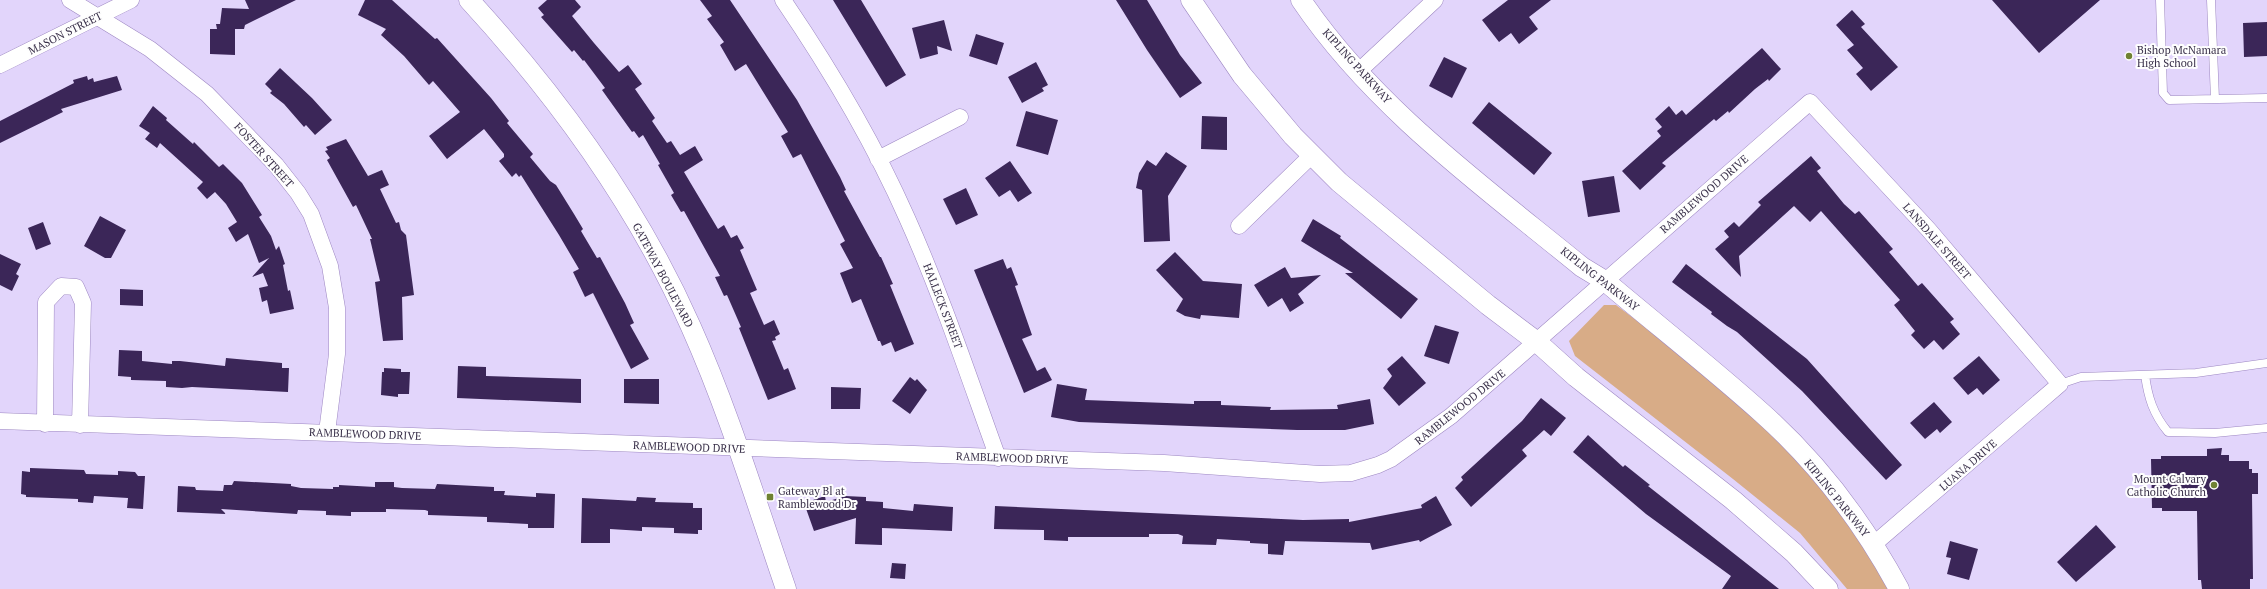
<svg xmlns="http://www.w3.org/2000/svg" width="2267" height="589" viewBox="0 0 2267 589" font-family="'PT Serif',serif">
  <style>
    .green { fill: #d8ac87 }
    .building { fill: #3b2658 }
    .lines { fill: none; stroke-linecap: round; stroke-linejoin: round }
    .service-casing { stroke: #9d87c2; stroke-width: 9 }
    .minor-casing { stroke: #9d87c2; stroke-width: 17 }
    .tertiary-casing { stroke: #9d87c2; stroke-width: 21 }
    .service { stroke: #fff; stroke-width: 8 }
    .minor { stroke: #fff; stroke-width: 16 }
    .tertiary { stroke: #fff; stroke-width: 20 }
    .poi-dot { fill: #6f8232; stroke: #fefefe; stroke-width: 1.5 }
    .labels { text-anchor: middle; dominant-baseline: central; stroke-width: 4; stroke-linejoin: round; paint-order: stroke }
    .street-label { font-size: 11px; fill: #3a314a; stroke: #fefefe }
    .poi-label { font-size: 11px; fill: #3a314a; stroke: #fefefe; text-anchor: start }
  </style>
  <rect width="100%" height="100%" fill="#e2d5fb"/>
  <!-- green -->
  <path class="green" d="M1604 305H1616L1684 356 1759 420 1817 481 1861 536 1893 589H1847L1800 533 1733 479 1575 356 1569 341Z"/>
  <!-- building -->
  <path class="building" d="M245 0H296L245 25 244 29H235V55L210 54V29H217L216 24H220L222 8 249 9Z
    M365 0H392L435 39 437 38 491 98 509 121 507 123 533 154 530 157 550 181 556 185 574 214 583 229 581 231 597 258 600 257 625 303 634 323 630 325 649 359 631 369 593 293 585 297 573 272 579 269 559 235 521 175 519 177 516 173 512 177 499 161 504 157V154L484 129 447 159 429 136 460 112 433 81 429 85 404 56 381 35 386 29 358 15Z
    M547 0H575L581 7 572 16 594 43 619 72 628 65 642 84 635 89 655 118 652 121 667 143 671 141 680 155 695 146 703 160 684 172 718 229 724 225 731 238 737 235 744 248 740 250 757 290 750 293 764 325 774 320 780 334 775 337 776 340 772 341 784 370 788 368 796 389 768 400 739 328 741 327 727 295 724 296 715 277 720 276 684 211 681 212 671 195 674 193 658 165 660 164 643 135 639 138 634 131 632 132 602 90 605 88 584 60 583 61 574 50 572 52 541 17 544 15 538 8Z
    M700 0H730L797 100 840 177 846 190 844 191 880 257H881L893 284 890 285 914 344 895 352 891 342 882 346 880 341H878L861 299 852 303 840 273 853 268 840 244 845 241 801 154 793 158 781 136 788 132 746 64 735 71 720 45 724 42 707 19 712 16Z
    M833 0H861L906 75 886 87Z
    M1116 0H1147L1180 55 1202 83 1180 98 1147 50Z
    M1508 0H1551L1529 17 1538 29 1519 44 1511 33 1499 42 1482 20Z
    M1992 0H2100L2039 53Z
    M1852 10 1865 24 1861 27 1898 67 1871 91 1856 74 1863 68 1847 50 1854 45 1836 25Z
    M944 20 952 51 937 46 938 54 920 59 912 28Z
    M2267 22V56L2244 57 2243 23Z
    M976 34 1004 43 997 65 969 56Z
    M1762 48 1781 69 1769 81 1768 79 1755 89 1729 113 1728 111 1716 121 1714 119 1662 163 1666 166 1640 190 1622 171 1661 136 1657 131 1662 127 1655 119 1669 106 1676 115 1682 110 1686 115Z
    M1444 57 1467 68 1452 98 1429 86Z
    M1036 62 1048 85 1042 88 1044 91 1022 103 1008 77Z
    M280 68 312 98 332 120 315 135 306 125 304 127 284 104 270 93 272 91 265 84Z
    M87 76 88 80 93 78 94 82 117 76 122 90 61 109 63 112 0 143V121L74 83 73 80Z
    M1489 102 1552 153 1534 175 1472 123Z
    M153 106 167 118 166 120 193 144 194 142 219 167 223 164 242 183 262 215 259 217 271 236 276 250 279 246 285 264 283 265 288 291 290 290 294 309 270 314 267 300 262 302 259 288 268 286 263 273 252 277 269 258 259 263 248 234 236 242 228 228 237 222 226 204 215 192 207 199 197 188 203 182 160 143 157 148 145 139 150 133 139 126Z
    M1026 111 1058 120 1048 155 1016 146Z
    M1202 116 1227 117V150L1201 149Z
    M346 139 368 176 382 170 389 185 380 189 396 223 399 222 401 230 406 235 414 295 402 297 403 340 383 341 375 282 380 281 370 239H372L356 205 353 207 327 160 330 158 325 151 328 150 326 147Z
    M1166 152 1187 166 1168 196 1170 241 1144 242 1142 190 1136 188 1139 173 1147 160 1156 166Z
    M1811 156 1821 168 1817 171 1844 204 1855 214 1859 211 1893 249 1889 252 1918 286 1922 283 1954 319 1950 322 1960 334 1943 350 1934 340 1924 349 1911 335 1915 331 1894 305 1900 300 1821 211 1810 222 1794 206 1739 256 1741 277 1715 249 1729 237 1724 231 1734 222 1739 227 1761 205 1758 202Z
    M1010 161 1032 193 1018 202 1010 190 999 197 985 178Z
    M1614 176 1620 212 1588 217 1582 181Z
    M966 188 978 215 956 225 943 199Z
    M100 216 126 230 111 258H105L84 246Z
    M1313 219 1341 236 1340 238 1418 299 1401 319 1345 273H1353L1301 241Z
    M43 222 51 244 36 250 28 228Z
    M1175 252 1203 281 1242 284 1239 318 1201 315 1200 319 1185 316 1176 311 1183 299 1156 270Z
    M0 254 21 264 16 274 19 276 12 291 0 285Z
    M1003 259 1007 269 1011 267 1018 285 1015 286 1032 335 1022 339 1037 371 1045 367 1052 380 1024 393 974 270Z
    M1686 264 1807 359 1902 465 1886 480 1802 391 1737 332 1727 326 1711 314 1712 312 1672 282Z
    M1285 267 1291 278 1321 275 1298 294 1304 303 1290 312 1282 298 1268 307 1254 285Z
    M120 289 143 290V306L120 305Z
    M1435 325 1459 332 1449 364 1424 356Z
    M119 350 142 351V361L172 364V361H180L225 366 226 358 282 363V368H289L288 392 192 387 182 388 166 387V381L131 380V377L118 376Z
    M1402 356 1426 383 1399 406 1383 388 1392 376 1387 369Z
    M1979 356 2000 380 1983 395 1977 388 1968 395 1953 378Z
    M458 366 486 367V376L581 379V403L457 398Z
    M384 368 401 369V372H410L409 394H398V397L381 395 382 372H384Z
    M910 377 915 381 917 379 927 390 910 414 892 401Z
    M624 379H659V404L624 403Z
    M1057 384 1087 389 1085 400 1194 404V401H1221V405L1271 407 1270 410 1338 409 1337 405 1370 399 1374 424 1345 430H1297L1079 422 1051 417Z
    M831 387 861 388 860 409H831Z
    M1541 398 1566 418 1551 436 1544 430 1522 450 1527 456 1471 507 1455 488 1463 480 1461 477 1522 421Z
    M1934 402 1952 422 1940 433 1937 429 1925 439 1910 423Z
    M1588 435 1623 467 1625 465 1650 485 1648 486 1779 589H1722L1731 576 1646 514 1573 452Z
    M2222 448 2221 455H2229V461H2249V469H2252V473H2258V494H2252L2253 579H2250V589H2202L2201 580H2198L2197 511H2162V508H2152L2151 459H2161V456H2207V449Z
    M30 468 84 470 86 474 118 475V471L135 472 138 476H145L143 509 127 508 128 498 94 496 93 503 78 502V499L26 497V495L21 494 22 471 30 472Z
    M234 481 291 484V486L301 488 333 489V487H339V485L375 487V482H394V487L402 488 435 489 437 484 494 487V491H505L504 495 536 497V493L555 494 554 528H528V524L487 522V517L428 515V511L425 510 386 509V512H351V516L326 515V511L298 510 297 514 221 509 226 514 177 512 178 486 195 487 196 490 223 491 224 485H232Z
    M825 496 826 502 845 496 866 497V501L883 502V508L913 511 914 504 953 507 952 531 882 528V545L855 544 856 518 814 531 804 503Z
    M1436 496 1452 525 1420 542 1419 540 1372 550 1370 543 1285 541 1283 555 1268 554V544L1250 543V541L1217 539 1216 545 1182 544 1183 536 1178 534H1149V537H1068V541L1044 540V530L994 529 995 506 1303 520 1349 519V522L1422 508 1421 505Z
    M637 497 656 498 655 502 693 503V508H702V530H698V534L674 533V528L642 527V531L610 529V543H581L582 498 636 501Z
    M2096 525 2116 547 2076 582 2057 562Z
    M1950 541 1978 549 1969 580 1947 574 1951 558 1946 557Z
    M892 563 906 564 905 579 890 578Z"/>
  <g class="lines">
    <!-- service casing -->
    <g class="service-casing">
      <path id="service" d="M2160 0 2163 93 2169 100 2267 98
        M2211 0 2215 99
        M2145 375C2148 397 2153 414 2168 432L2215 433 2267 428
        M2060 384 2081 377 2196 373 2267 363"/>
    </g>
    <!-- minor casing -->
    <g class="minor-casing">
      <path id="minor" d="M70 0 150 49 207 94 276 165 298 193 311 214 330 266 337 308V354L327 432
        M783 0C830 69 873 141 907 218 942 296 969 378 998 458
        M0 65 131 0
        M1359 71 1435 0
        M878 159 960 117
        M1239 226 1312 155
        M0 421 1164 463 1320 474 1351 473 1378 465 1391 459 1451 416 1810 102 1928 229 2060 384 1874 544
        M45 424 46 302 61 286 76 287 83 303 80 425"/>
    </g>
    <!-- tertiary casing -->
    <g class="tertiary-casing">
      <path id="tertiary" d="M469 0C559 98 637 205 691 327 729 412 756 502 786 589
        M1191 0 1242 75 1293 136 1339 182 1488 305 1537 342 1576 377 1733 500 1794 553 1828 589
        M1301 0C1373 107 1483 186 1582 267L1605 281C1657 325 1712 368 1762 413 1818 463 1864 524 1899 589"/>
    </g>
    <!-- service -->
    <use href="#service" class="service"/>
    <!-- minor -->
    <use href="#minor" class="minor"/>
    <!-- tertiary -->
    <use href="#tertiary" class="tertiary"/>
  </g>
  <!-- markers -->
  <g class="poi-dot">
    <circle cx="2129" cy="56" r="4"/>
    <circle cx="2214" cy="485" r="4"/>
    <rect x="766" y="493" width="8" height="8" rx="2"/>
  </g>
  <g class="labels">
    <!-- street labels -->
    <g class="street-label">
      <text transform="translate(65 33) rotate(-27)">MASON STREET</text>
      <text transform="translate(1357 66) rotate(48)">KIPLING PARKWAY</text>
      <text transform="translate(264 155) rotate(48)">FOSTER STREET</text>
      <text transform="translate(1704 194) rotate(-41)">RAMBLEWOOD DRIVE</text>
      <text transform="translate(1937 241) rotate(49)">LANSDALE STREET</text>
      <text transform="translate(663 275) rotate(62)">GATEWAY BOULEVARD</text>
      <text transform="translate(1600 279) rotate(38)">KIPLING PARKWAY</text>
      <text transform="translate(943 306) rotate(69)">HALLECK STREET</text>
      <text transform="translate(1460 407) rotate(-39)">RAMBLEWOOD DRIVE</text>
      <text transform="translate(365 434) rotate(2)">RAMBLEWOOD DRIVE</text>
      <text transform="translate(689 447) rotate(2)">RAMBLEWOOD DRIVE</text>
      <text transform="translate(1012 458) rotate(2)">RAMBLEWOOD DRIVE</text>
      <text transform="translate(1968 465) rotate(-41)">LUANA DRIVE</text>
      <text transform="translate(1837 498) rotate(51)">KIPLING PARKWAY</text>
    </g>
    <!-- poi labels -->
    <g class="poi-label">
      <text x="2137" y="50">Bishop McNamara<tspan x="2137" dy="13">High School</tspan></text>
      <text x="2206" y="479" text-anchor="end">Mount Calvary<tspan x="2206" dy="13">Catholic Church</tspan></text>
      <text x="778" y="491">Gateway Bl at<tspan x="778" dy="13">Ramblewood Dr</tspan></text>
    </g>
  </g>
</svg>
